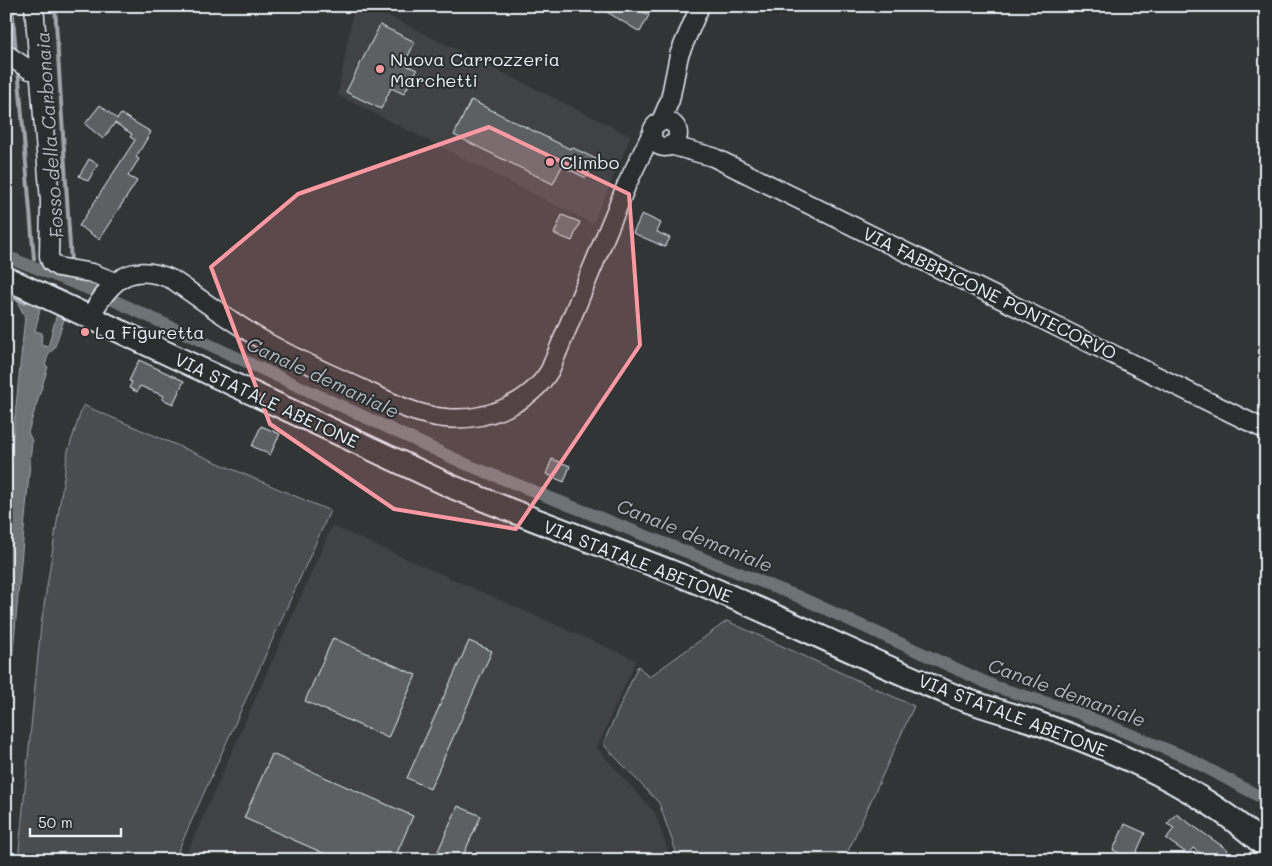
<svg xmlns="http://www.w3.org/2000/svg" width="1272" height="866" viewBox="0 0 1272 866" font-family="Mali,sans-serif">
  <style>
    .built { fill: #3f4244 }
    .green { fill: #494d4f; stroke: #989fa4 }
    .water { fill: #6e7376; stroke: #9fa5aa }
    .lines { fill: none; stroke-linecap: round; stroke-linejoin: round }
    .stream { stroke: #9fa5aa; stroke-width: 4 }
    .canal { stroke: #6e7376; stroke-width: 12 }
    .building { fill: #5c6063; stroke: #e8f1f8 }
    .minor-casing { stroke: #e8f1f8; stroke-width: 21 }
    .major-casing { stroke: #e8f1f8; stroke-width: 26 }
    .minor { stroke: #2a2d2e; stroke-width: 18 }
    .major { stroke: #2a2d2e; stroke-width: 22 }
    .marked { fill: #ff9aa2; fill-opacity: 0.2; stroke: #ff9aa2; stroke-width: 4; stroke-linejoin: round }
    .poi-dot { fill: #ff9aa2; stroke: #2a2d2e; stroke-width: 2 }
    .labels { text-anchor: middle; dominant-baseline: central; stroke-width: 4; stroke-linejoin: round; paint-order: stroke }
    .poi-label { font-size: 18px; fill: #e8f1f8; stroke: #2a2d2e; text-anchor: start }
    .street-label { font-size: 18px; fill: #e8f1f8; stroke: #2a2d2e }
    .water-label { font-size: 19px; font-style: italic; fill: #b1b8be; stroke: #2a2d2e }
  </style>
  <rect width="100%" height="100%" fill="#323536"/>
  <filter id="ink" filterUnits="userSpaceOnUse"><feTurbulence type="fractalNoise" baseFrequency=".02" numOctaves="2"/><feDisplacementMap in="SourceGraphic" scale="10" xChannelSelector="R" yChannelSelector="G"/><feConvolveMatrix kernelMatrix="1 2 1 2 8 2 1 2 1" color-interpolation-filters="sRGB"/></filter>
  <g filter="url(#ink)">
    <!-- built -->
    <path class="built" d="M354 6H368L631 136 593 224 338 95Z
      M332 526 636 660 597 748 655 813 671 860H191L185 857Z"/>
    <!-- green -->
    <path class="green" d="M83 405 330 511 174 860H18L41 625 68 451Z
      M727 621 914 706 844 860H679L659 803 603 744 638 666 649 677Z"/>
    <!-- water -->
    <path class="water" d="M21 296 35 302V306L40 310 35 331 42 333 41 345 48 347 57 313 65 317 54 349 49 353 45 365 48 367 28 432 32 441 6 729V504L25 317 19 305Z"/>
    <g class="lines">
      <!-- stream -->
      <path class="stream" d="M12 6 16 54
        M55 6 71 262
        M18 68 34 259
        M6 295 25 302"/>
      <!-- canal -->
      <path class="canal" d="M6 256 93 291
        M111 299 468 465 797 596 996 687 1076 712 1188 758 1266 800"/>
    </g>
    <!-- building -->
    <path class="building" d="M597 6H631L649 15 640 32Z
      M380 25 415 42 404 64 417 70 404 94 391 88 381 109 346 92Z
      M471 100 570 149 571 147 596 159 586 178 562 166 553 184 454 135Z
      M100 105 117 119 121 114 151 132 136 157 139 159 128 176 137 181 99 239 79 226 135 140 130 137 132 134 115 123 103 139 85 124Z
      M89 159 98 164 88 181 79 176Z
      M642 214 661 223 657 232 670 238 665 247 633 233Z
      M562 215 580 222 572 241 554 234Z
      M139 360 184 381 173 404 162 399 164 396 140 386 137 392 129 388 132 382 129 381Z
      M261 426 280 434 270 455 252 446Z
      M552 459 570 466 564 482 546 474Z
      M333 638 416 675 388 738 305 701Z
      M469 641 492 651 430 789 407 778Z
      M272 754 413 816 394 860H339L244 818Z
      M458 806 481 816 461 860H434Z
      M1176 814 1228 850 1223 860H1209L1193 848 1188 854 1166 839 1174 828 1167 824Z
      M1125 824 1145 833 1133 860 1113 850Z"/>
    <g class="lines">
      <!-- minor casing -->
      <g class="minor-casing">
        <path id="minor" d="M34 6 50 201 49 256 51 262 58 267 92 273 115 282
          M6 54 30 70 39 69
          M661 121 670 100 679 55 700 6
          M652 134a13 13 0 1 1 26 0a13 13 0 1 1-26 0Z
          M670 145 713 157 1266 430
          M90 317C110 281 130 260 173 280 202 300 230 321 261 339 291 357 324 371 356 386 384 399 414 415 445 418 484 422 530 404 550 370L627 184 652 133"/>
      </g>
      <!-- major casing -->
      <g class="major-casing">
        <path id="major" d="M6 278 455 488C527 518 600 544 672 572 768 610 859 657 955 696 982 707 1012 714 1040 724 1121 753 1201 788 1266 847"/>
      </g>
      <!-- minor -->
      <use href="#minor" class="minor"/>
      <!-- major -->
      <use href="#major" class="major"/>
    </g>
  </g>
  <!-- marked area -->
  <path class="marked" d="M489 127 629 194 640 345 516 529 394 509 270 424 211 267 298 194Z"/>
  <!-- markers -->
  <g class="poi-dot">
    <circle cx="380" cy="69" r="5"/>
    <circle cx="550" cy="162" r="5"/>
    <circle cx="85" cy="332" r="5"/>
  </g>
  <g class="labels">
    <!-- poi labels -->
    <g class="poi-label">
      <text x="390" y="59">Nuova Carrozzeria<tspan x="390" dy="21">Marchetti</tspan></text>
      <text x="560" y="162">Climbo</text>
      <text x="95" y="332">La Figuretta</text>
    </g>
    <!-- street labels -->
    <g class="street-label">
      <text transform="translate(990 293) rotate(26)">VIA FABBRICONE PONTECORVO</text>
      <text transform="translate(267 400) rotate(25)">VIA STATALE ABETONE</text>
      <text transform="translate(638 561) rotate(21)">VIA STATALE ABETONE</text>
      <text transform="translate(1013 715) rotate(21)">VIA STATALE ABETONE</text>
    </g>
    <!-- water labels -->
    <g class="water-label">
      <text transform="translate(49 135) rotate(-94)">Fosso della Carbonaia</text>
      <text transform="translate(323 377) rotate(25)">Canale demaniale</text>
      <text transform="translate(695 535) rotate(22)">Canale demaniale</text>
      <text transform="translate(1067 692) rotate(20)">Canale demaniale</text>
    </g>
  </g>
  <!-- margin -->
  <rect width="1272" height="866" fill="none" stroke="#2a2d2e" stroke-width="25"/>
  <rect x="12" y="12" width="1247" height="841" fill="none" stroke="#e8f1f8" stroke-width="2" filter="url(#ink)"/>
  <!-- scale -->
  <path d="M30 828v8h91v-8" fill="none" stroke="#e8f1f8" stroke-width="2.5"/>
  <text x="38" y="828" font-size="15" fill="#e8f1f8" stroke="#2a2d2e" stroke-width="4" paint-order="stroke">50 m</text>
</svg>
